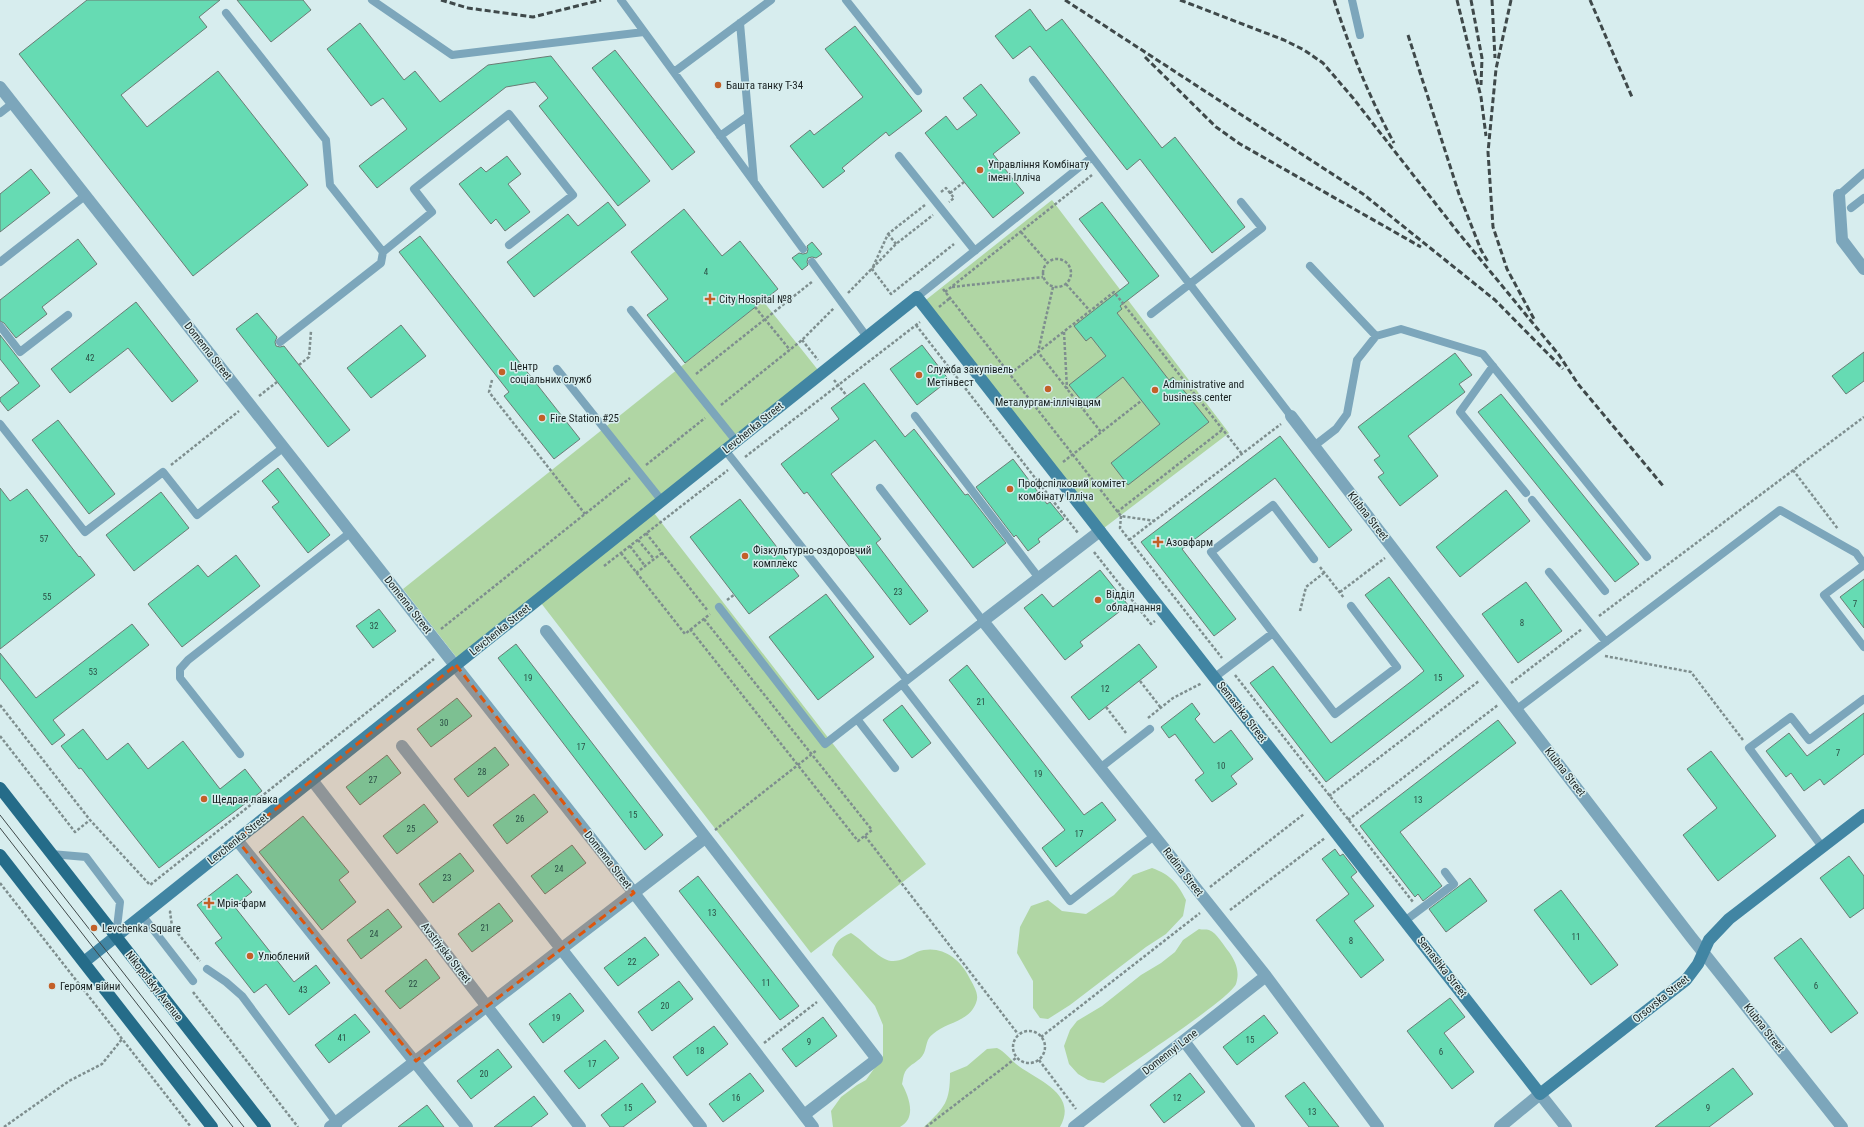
<svg xmlns="http://www.w3.org/2000/svg" width="1864" height="1127" viewBox="0 0 1864 1127" font-family="'Roboto Condensed',sans-serif">
  <style>
    .green { fill: #b0d6a4 }
    .building { fill: #66dbb3; stroke: #6b7c75 }
    .lines { fill: none; stroke-linecap: round; stroke-linejoin: round }
    .path { stroke: #7e8e8e; stroke-width: 2.5; stroke-dasharray: 3 2; stroke-linecap: butt }
    .lane { stroke: #7ca6bb; stroke-width: 8 }
    .street { stroke: #7ca6bb; stroke-width: 12 }
    .secondary { stroke: #4185a3; stroke-width: 12 }
    .primary { stroke: #256c89; stroke-width: 12 }
    .tram { stroke: #3f494a; stroke-width: 1 }
    .rail { stroke: #3f494a; stroke-width: 3; stroke-dasharray: 6 3; stroke-linecap: butt }
    .marked { fill: #de560d; fill-opacity: 0.2; stroke: #de560d; stroke-width: 3; stroke-dasharray: 8 5; stroke-linejoin: round }
    .poi-dot { fill: #c36028; stroke: #d7edee; stroke-width: 1.5 }
    .labels { text-anchor: middle; dominant-baseline: central; stroke-width: 3; stroke-linejoin: round; paint-order: stroke }
    .number-label { font-size: 9px; fill: #2c5046 }
    .poi-label { font-size: 11px; fill: #192121; stroke: #d7edee; text-anchor: start }
    .street-label { font-size: 11px; fill: #192121; stroke: #d7edee }
  </style>
  <rect width="100%" height="100%" fill="#d7edee"/>
  <!-- green -->
  <path class="green" d="M1052 200 1229 433 1100 531 922 303Z
    M763 301 818 370 457 658 403 589Z
    M654 513 926 864 811 953 541 603Z
    M1152 868C1171 875 1177 883 1186 900L1183 916 1166 934 1146 947 1070 1005 1048 1019 1040 1018 1033 1008V981L1017 953 1020 927 1031 906 1048 900 1062 911 1086 914 1114 895 1133 875Z
    M1199 929C1202 930 1206 929 1209 930 1217 933 1224 946 1229 952 1236 962 1240 972 1236 984 1229 1000 1125 1067 1104 1083L1088 1080 1078 1074 1069 1064 1064 1046 1070 1030 1077 1021 1102 1006 1141 975 1161 963 1175 952 1183 940Z
    M851 933C863 940 878 959 891 961 900 962 909 956 917 952 939 944 959 957 969 977 973 985 980 994 976 1003 969 1022 946 1022 933 1034 926 1039 927 1046 924 1053 920 1062 909 1064 905 1072 903 1076 903 1080 902 1084 909 1097 917 1118 900 1127H833L831 1111 841 1097 857 1085 866 1080 883 1056V1025L875 1006 832 955C835 942 839 938 851 933Z
    M997 1048C1005 1052 1009 1058 1016 1064 1036 1080 1079 1093 1060 1127H924C945 1107 950 1102 950 1073L967 1066 987 1049Z"/>
  <!-- building -->
  <path class="building" d="M87 0H220L199 17 207 27 121 95 147 127 218 71 308 185 193 276 19 54Z
    M237 0H303L311 10 271 42Z
    M1030 9 1046 31 1062 19 1162 148 1175 137 1245 227 1212 253 1140 159 1127 170 1030 46 1013 59 995 36Z
    M360 23 404 80 415 71 440 102 488 65 551 56 650 181 618 206 539 106 548 98 535 82 506 87 377 188 359 166 407 129 383 98 371 106 327 49Z
    M855 26 922 111 889 136 886 132 842 168 845 171 823 188 790 146 810 130 814 135 863 97 825 49Z
    M615 50 695 152 672 170 592 68Z
    M981 84 1020 133 993 154 1024 193 993 218 925 133 946 116 957 130 977 115 963 98Z
    M507 156 521 174 508 184 530 212 505 231 496 219 491 224 459 184 481 167 486 172Z
    M31 169 50 193 0 232V194Z
    M608 202 626 225 534 297 507 262 568 214 578 226Z
    M1102 202 1159 276 1120 306 1122 309 1117 313 1169 380 1173 377 1209 422 1128 485 1111 463 1160 424 1123 377 1086 406 1069 385 1106 356 1091 337 1086 341 1074 326 1129 283 1079 219Z
    M684 209 722 256 740 241 778 289 685 363 647 315 668 299 631 252Z
    M420 236 580 439 554 459 504 396 509 392 399 252Z
    M78 239 97 264 42 307 47 314 16 338 4 323 0 321V300Z
    M812 242 822 254 816 258 812 257 808 258 807 262 808 265 802 270 792 258 799 253 803 254 807 253 808 249 807 246Z
    M136 302 198 381 172 402 128 348 70 393 51 369Z
    M257 313 277 337 275 342 276 346 280 347 284 346 350 430 328 447 236 329Z
    M401 325 426 356 371 398 347 368Z
    M0 335 40 386 8 411 0 401V398L19 383 0 359Z
    M922 345 949 380 917 405 890 369Z
    M1864 352V381L1846 394 1832 376Z
    M1455 353 1472 375 1459 384 1465 392 1408 436 1438 476 1400 506 1378 477 1384 473 1374 460 1380 456 1358 427Z
    M864 383 905 437 914 429 965 495 968 494 1006 543 973 568 875 440 831 474 881 539 876 543 928 611 910 625 807 492 804 494 781 464 839 419 831 408Z
    M1501 394 1639 564 1615 582 1478 412Z
    M58 420 115 494 89 514 32 440Z
    M1280 436 1352 530 1329 548 1275 478 1182 549 1236 619 1214 636 1141 542Z
    M1013 459 1047 504 1050 502 1064 519 1038 539 1040 542 1028 551 1016 535 1014 537 976 487Z
    M278 468 330 535 308 553 272 507 279 502 262 481Z
    M0 488 10 501 27 489 79 557 80 556 95 575 0 649Z
    M1506 490 1530 521 1460 577 1436 547Z
    M161 492 189 528 134 571 106 535Z
    M740 499 799 576 749 614 690 537Z
    M236 555 260 586 182 647 148 604 198 565 208 577Z
    M1100 570 1128 605 1080 642 1083 646 1065 660 1024 608 1042 594 1053 607Z
    M1389 577 1464 676 1326 782 1250 683 1273 666 1331 743 1413 680 1424 671 1365 595Z
    M1864 579V628L1840 597Z
    M1526 582 1562 631 1518 663 1482 614Z
    M826 594 874 657 818 700 769 637Z
    M379 609 396 631 373 648 356 626Z
    M132 624 149 645 53 720 65 735 52 745 0 678V653L36 698Z
    M516 644 663 835 645 850 498 658Z
    M1139 644 1157 667 1089 720 1071 697Z
    M967 665 1084 815 1102 802 1116 820 1056 867 1042 848 1065 830 949 680Z
    M457 698 472 716 431 747 417 729Z
    M1192 703 1200 714 1195 719 1214 743 1231 730 1253 759 1231 776 1237 784 1212 802 1195 780 1204 773 1175 734 1169 738 1161 727Z
    M902 705 931 743 912 758 883 720Z
    M1864 713V754L1824 785 1820 779 1804 791 1791 773 1786 777 1766 751 1789 733 1807 756Z
    M1498 720 1516 743 1400 832 1442 886 1423 901 1418 894 1415 897 1360 826Z
    M83 729 107 760 128 743 148 769 183 741 220 789 245 769 262 791 159 868 81 768 79 769 61 746Z
    M495 747 509 765 468 797 454 779Z
    M1711 751 1776 836 1718 881 1683 835 1717 808 1687 769Z
    M387 755 401 773 360 805 346 787Z
    M534 794 548 812 507 844 493 825Z
    M424 804 438 822 397 854 383 836Z
    M303 816 349 872 339 880 356 902 322 930 259 852Z
    M572 845 586 863 545 894 531 876Z
    M1335 849 1340 856 1343 854 1357 872 1351 877 1374 906 1354 921 1384 960 1361 978 1316 920 1349 894 1322 859Z
    M460 853 474 871 433 903 419 884Z
    M1849 856 1864 876V908L1850 918 1820 878Z
    M237 874 252 892 234 906 294 982 316 965 330 983 289 1015 266 984 254 993 215 943 222 938 197 905Z
    M698 876 799 1006 780 1020 679 891Z
    M1470 878 1487 901 1446 932 1429 909Z
    M1561 890 1618 965 1591 985 1534 910Z
    M499 903 513 921 472 952 458 934Z
    M388 909 402 927 361 959 347 940Z
    M645 937 659 955 618 986 604 968Z
    M1801 938 1858 1013 1831 1033 1774 958Z
    M426 959 440 978 400 1009 385 991Z
    M679 981 693 999 652 1031 638 1012Z
    M570 993 584 1011 543 1043 529 1024Z
    M1450 998 1465 1017 1444 1033 1474 1072 1452 1089 1407 1031Z
    M355 1014 370 1032 329 1063 315 1045Z
    M1264 1015 1278 1033 1237 1065 1223 1047Z
    M823 1017 837 1036 796 1067 782 1049Z
    M714 1026 728 1044 687 1076 673 1057Z
    M605 1040 619 1058 579 1089 564 1071Z
    M498 1049 512 1067 471 1099 457 1081Z
    M1733 1068 1753 1094 1709 1127H1655Z
    M750 1073 764 1091 723 1122 709 1104Z
    M1190 1073 1205 1092 1164 1123 1150 1105Z
    M1304 1082 1339 1127H1309L1285 1096Z
    M642 1083 656 1102 623 1127H610L601 1115Z
    M534 1096 548 1114 531 1127H494Z
    M427 1105 444 1127H398Z"/>
  <g class="lines">
    <!-- path -->
    <path class="path" d="M941 192 946 188 954 198 949 202
      M950 193 964 182
      M925 205 888 234 872 269 891 294 954 244
      M1021 232 1047 262
      M888 234 896 244
      M1043 273a14 14 0 1 1 28 0a14 14 0 1 1-28 0Z
      M1066 284 1090 311
      M952 287 1043 277
      M1053 287 1038 352 1101 432
      M943 289 1121 516 1155 521
      M945 292 1092 175
      M848 293 896 244 933 215
      M755 307 790 350
      M939 307 950 298
      M916 325 1078 533
      M1064 332 1067 389
      M802 340 818 360
      M299 365 309 357 311 331
      M696 374 813 281
      M1010 374 1114 292 1242 454
      M492 380 489 392 585 514
      M834 380 847 396
      M259 396 277 382
      M721 405 802 340 834 308
      M745 457 920 322
      M1063 462 1141 401
      M171 465 239 411
      M646 465 705 418
      M1793 470 1838 529
      M1117 512 1222 430
      M1121 516 1120 528 1222 658
      M646 533 708 611
      M638 540 654 559
      M1129 540 1281 424
      M630 546 645 566
      M1094 552 1151 624 1155 621
      M621 553 685 634 710 614
      M604 566 728 470
      M1320 567 1344 598
      M636 573 662 553
      M1340 592 1385 558
      M727 600 734 595
      M1300 611 1306 587 1325 572
      M1599 616 1864 417
      M441 629 630 478
      M690 629 858 841 872 830 704 619
      M1605 656 1691 672 1743 740
      M1235 675 1413 902
      M1140 681 1161 708
      M1511 683 1582 629
      M0 705 90 820 150 885 434 659
      M1106 707 1126 733
      M1148 718 1173 698 1202 683
      M0 736 75 832 90 820
      M1329 796 1479 681
      M1348 820 1498 705
      M715 830 817 750
      M865 836 1018 1034
      M0 883 191 1127
      M1210 887 1304 814
      M1230 910 1325 838
      M171 911 170 912 172 926 200 961
      M193 992 298 1127
      M1013 1047a16 16 0 1 1 32 0a16 16 0 1 1-32 0Z
      M1041 1037 1200 913
      M764 1043 817 1002
      M1039 1060 1076 1109
      M4 1127 69 1081 102 1064 122 1039
      M926 1127 1016 1058"/>
    <!-- lane -->
    <path class="lane" d="M372 0 452 55 644 32
      M621 0 803 249
      M846 0 918 91
      M1352 0 1360 35
      M226 13 326 140 330 185 383 252
      M740 23 754 182
      M674 72 771 0
      M1033 80 1291 416
      M0 113 13 103
      M720 136 748 116
      M899 156 975 251
      M1839 195 1864 173
      M1851 208 1864 198
      M0 262 86 195
      M812 262 867 337
      M1310 266 1376 336
      M917 297 1092 157
      M631 310 736 441
      M1151 314 1262 228 1241 202
      M0 326 20 352 68 315
      M280 342 381 263 383 252 432 212 414 189 509 114 573 195 509 245
      M1493 366 1460 412 1526 493
      M557 369 662 501
      M915 416 1039 578
      M0 424 85 532 163 472 197 515 284 447
      M1314 446 1336 429 1347 414 1357 360 1376 336 1401 329 1483 354 1647 557
      M725 450 907 680
      M1532 500 1605 591
      M1314 559 1273 505 1211 552 1335 714 1397 667 1351 606
      M1864 565 1824 595 1864 647
      M1549 572 1606 642
      M719 607 825 744 983 621 880 488
      M1215 677 1273 633
      M902 684 1070 901 1154 836
      M1517 709 1780 510 1856 553 1864 564
      M857 719 895 768
      M240 754 180 678V669L188 660 351 532
      M1100 768 1150 729
      M1823 848 1749 748 1791 717 1809 740 1864 699
      M51 854 86 857 120 902 116 936
      M142 915 193 981
      M1406 920 1454 884 1445 872
      M207 969 226 982 242 996 338 1125"/>
    <!-- street -->
    <path class="street" d="M0 87 634 893 813 1127
      M1839 195 1842 240 1864 269
      M1291 416 1691 937 1842 1127
      M1100 531 983 621 1266 976 1378 1127
      M546 631 877 1059 804 1115
      M402 746 701 1127
      M312 780 580 1127
      M237 840 467 1127
      M1184 1041 1249 1127
      M330 1127 705 838
      M1074 1127 1266 976
      M1500 1127 1540 1094 1566 1127"/>
    <!-- secondary -->
    <path class="secondary" d="M84 962 917 297 1540 1094 1686 980 1698 964 1709 940 1729 919 1864 815"/>
    <!-- primary -->
    <path class="primary" d="M0 788 265 1127
      M0 855 212 1127"/>
    <!-- tram -->
    <path class="tram" d="M0 815 244 1127
      M0 828 233 1127"/>
    <!-- rail -->
    <path class="rail" d="M441 0 468 8 533 17 601 0
      M1065 0 1363 194 1495 300 1563 369
      M1180 0 1284 40 1304 50 1323 63 1353 98 1457 231 1559 355 1578 384 1664 487
      M1334 0C1350 49 1369 97 1394 143
      M1457 0 1481 97 1486 136
      M1471 0 1482 58 1481 85
      M1492 0 1495 58
      M1511 0 1496 69 1488 152 1493 227 1507 269 1534 319
      M1590 0 1632 97
      M1408 35 1459 194 1481 250 1488 262
      M1145 57 1216 127 1240 144 1421 247"/>
  </g>
  <!-- marked area -->
  <path class="marked" d="M456 665 634 893 416 1061 237 840Z"/>
  <!-- markers -->
  <g class="poi-dot">
    <circle cx="718" cy="85" r="4"/>
    <circle cx="980" cy="170" r="4"/>
    <path d="M708 293h4v4h4v4h-4v4h-4v-4h-4v-4h4z"/>
    <circle cx="502" cy="372" r="4"/>
    <circle cx="919" cy="375" r="4"/>
    <circle cx="1048" cy="389" r="4"/>
    <circle cx="1155" cy="390" r="4"/>
    <circle cx="542" cy="418" r="4"/>
    <circle cx="1010" cy="489" r="4"/>
    <path d="M1156 536h4v4h4v4h-4v4h-4v-4h-4v-4h4z"/>
    <circle cx="745" cy="556" r="4"/>
    <circle cx="1098" cy="600" r="4"/>
    <circle cx="204" cy="799" r="4"/>
    <path d="M207 897h4v4h4v4h-4v4h-4v-4h-4v-4h4z"/>
    <circle cx="94" cy="928" r="4"/>
    <circle cx="250" cy="956" r="4"/>
    <circle cx="52" cy="986" r="4"/>
  </g>
  <g class="labels">
    <!-- number labels -->
    <g class="number-label">
      <text x="706" y="272">4</text>
      <text x="90" y="358">42</text>
      <text x="44" y="539">57</text>
      <text x="898" y="592">23</text>
      <text x="47" y="597">55</text>
      <text x="1855" y="604">7</text>
      <text x="1522" y="623">8</text>
      <text x="374" y="626">32</text>
      <text x="93" y="672">53</text>
      <text x="528" y="678">19</text>
      <text x="1438" y="678">15</text>
      <text x="1105" y="689">12</text>
      <text x="981" y="702">21</text>
      <text x="444" y="723">30</text>
      <text x="581" y="747">17</text>
      <text x="1838" y="753">7</text>
      <text x="1221" y="766">10</text>
      <text x="482" y="772">28</text>
      <text x="1038" y="774">19</text>
      <text x="373" y="780">27</text>
      <text x="1418" y="800">13</text>
      <text x="633" y="815">15</text>
      <text x="520" y="819">26</text>
      <text x="411" y="829">25</text>
      <text x="1079" y="834">17</text>
      <text x="559" y="869">24</text>
      <text x="447" y="878">23</text>
      <text x="712" y="913">13</text>
      <text x="485" y="928">21</text>
      <text x="374" y="934">24</text>
      <text x="1576" y="937">11</text>
      <text x="1351" y="941">8</text>
      <text x="632" y="962">22</text>
      <text x="766" y="983">11</text>
      <text x="413" y="984">22</text>
      <text x="1816" y="986">6</text>
      <text x="303" y="990">43</text>
      <text x="665" y="1006">20</text>
      <text x="556" y="1018">19</text>
      <text x="342" y="1038">41</text>
      <text x="1250" y="1040">15</text>
      <text x="809" y="1042">9</text>
      <text x="700" y="1051">18</text>
      <text x="1441" y="1052">6</text>
      <text x="592" y="1064">17</text>
      <text x="484" y="1074">20</text>
      <text x="736" y="1098">16</text>
      <text x="1177" y="1098">12</text>
      <text x="628" y="1108">15</text>
      <text x="1708" y="1108">9</text>
      <text x="1312" y="1112">13</text>
    </g>
    <!-- poi labels -->
    <g class="poi-label">
      <text x="726" y="85">Башта танку Т-34</text>
      <text x="988" y="164">Управління Комбінату<tspan x="988" dy="13">імені Ілліча</tspan></text>
      <text x="719" y="299">City Hospital №8</text>
      <text x="510" y="366">Центр<tspan x="510" dy="13">соціальних служб</tspan></text>
      <text x="927" y="369">Служба закупівель<tspan x="927" dy="13">Метінвест</tspan></text>
      <text x="1163" y="384">Administrative and<tspan x="1163" dy="13">business center</tspan></text>
      <text x="1048" y="402" text-anchor="middle">Металургам-іллічівцям</text>
      <text x="550" y="418">Fire Station #25</text>
      <text x="1018" y="483">Профспілковий комітет<tspan x="1018" dy="13">комбінату Ілліча</tspan></text>
      <text x="1166" y="542">Азовфарм</text>
      <text x="753" y="550">Фізкультурно-оздоровчий<tspan x="753" dy="13">комплекс</tspan></text>
      <text x="1106" y="594">Відділ<tspan x="1106" dy="13">обладнання</tspan></text>
      <text x="212" y="799">Щедрая лавка</text>
      <text x="217" y="903">Мрія-фарм</text>
      <text x="102" y="928">Levchenka Square</text>
      <text x="258" y="956">Улюблений</text>
      <text x="60" y="986">Героям війни</text>
    </g>
    <!-- street labels -->
    <g class="street-label">
      <text transform="translate(208 351) rotate(52)">Domenna Street</text>
      <text transform="translate(753 428) rotate(-39)">Levchenka Street</text>
      <text transform="translate(1368 516) rotate(52)">Klubna Street</text>
      <text transform="translate(408 605) rotate(52)">Domenna Street</text>
      <text transform="translate(500 630) rotate(-39)">Levchenka Street</text>
      <text transform="translate(1242 712) rotate(52)">Semashka Street</text>
      <text transform="translate(1565 772) rotate(52)">Klubna Street</text>
      <text transform="translate(238 839) rotate(-39)">Levchenka Street</text>
      <text transform="translate(608 860) rotate(52)">Domenna Street</text>
      <text transform="translate(1183 872) rotate(52)">Radina Street</text>
      <text transform="translate(446 953) rotate(52)">Avstriyska Street</text>
      <text transform="translate(1442 967) rotate(52)">Semashka Street</text>
      <text transform="translate(154 986) rotate(52)">Nikopolskyi Avenue</text>
      <text transform="translate(1661 999) rotate(-39)">Orsovska Street</text>
      <text transform="translate(1764 1028) rotate(52)">Klubna Street</text>
      <text transform="translate(1170 1052) rotate(-38)">Domennyi Lane</text>
    </g>
  </g>
</svg>
